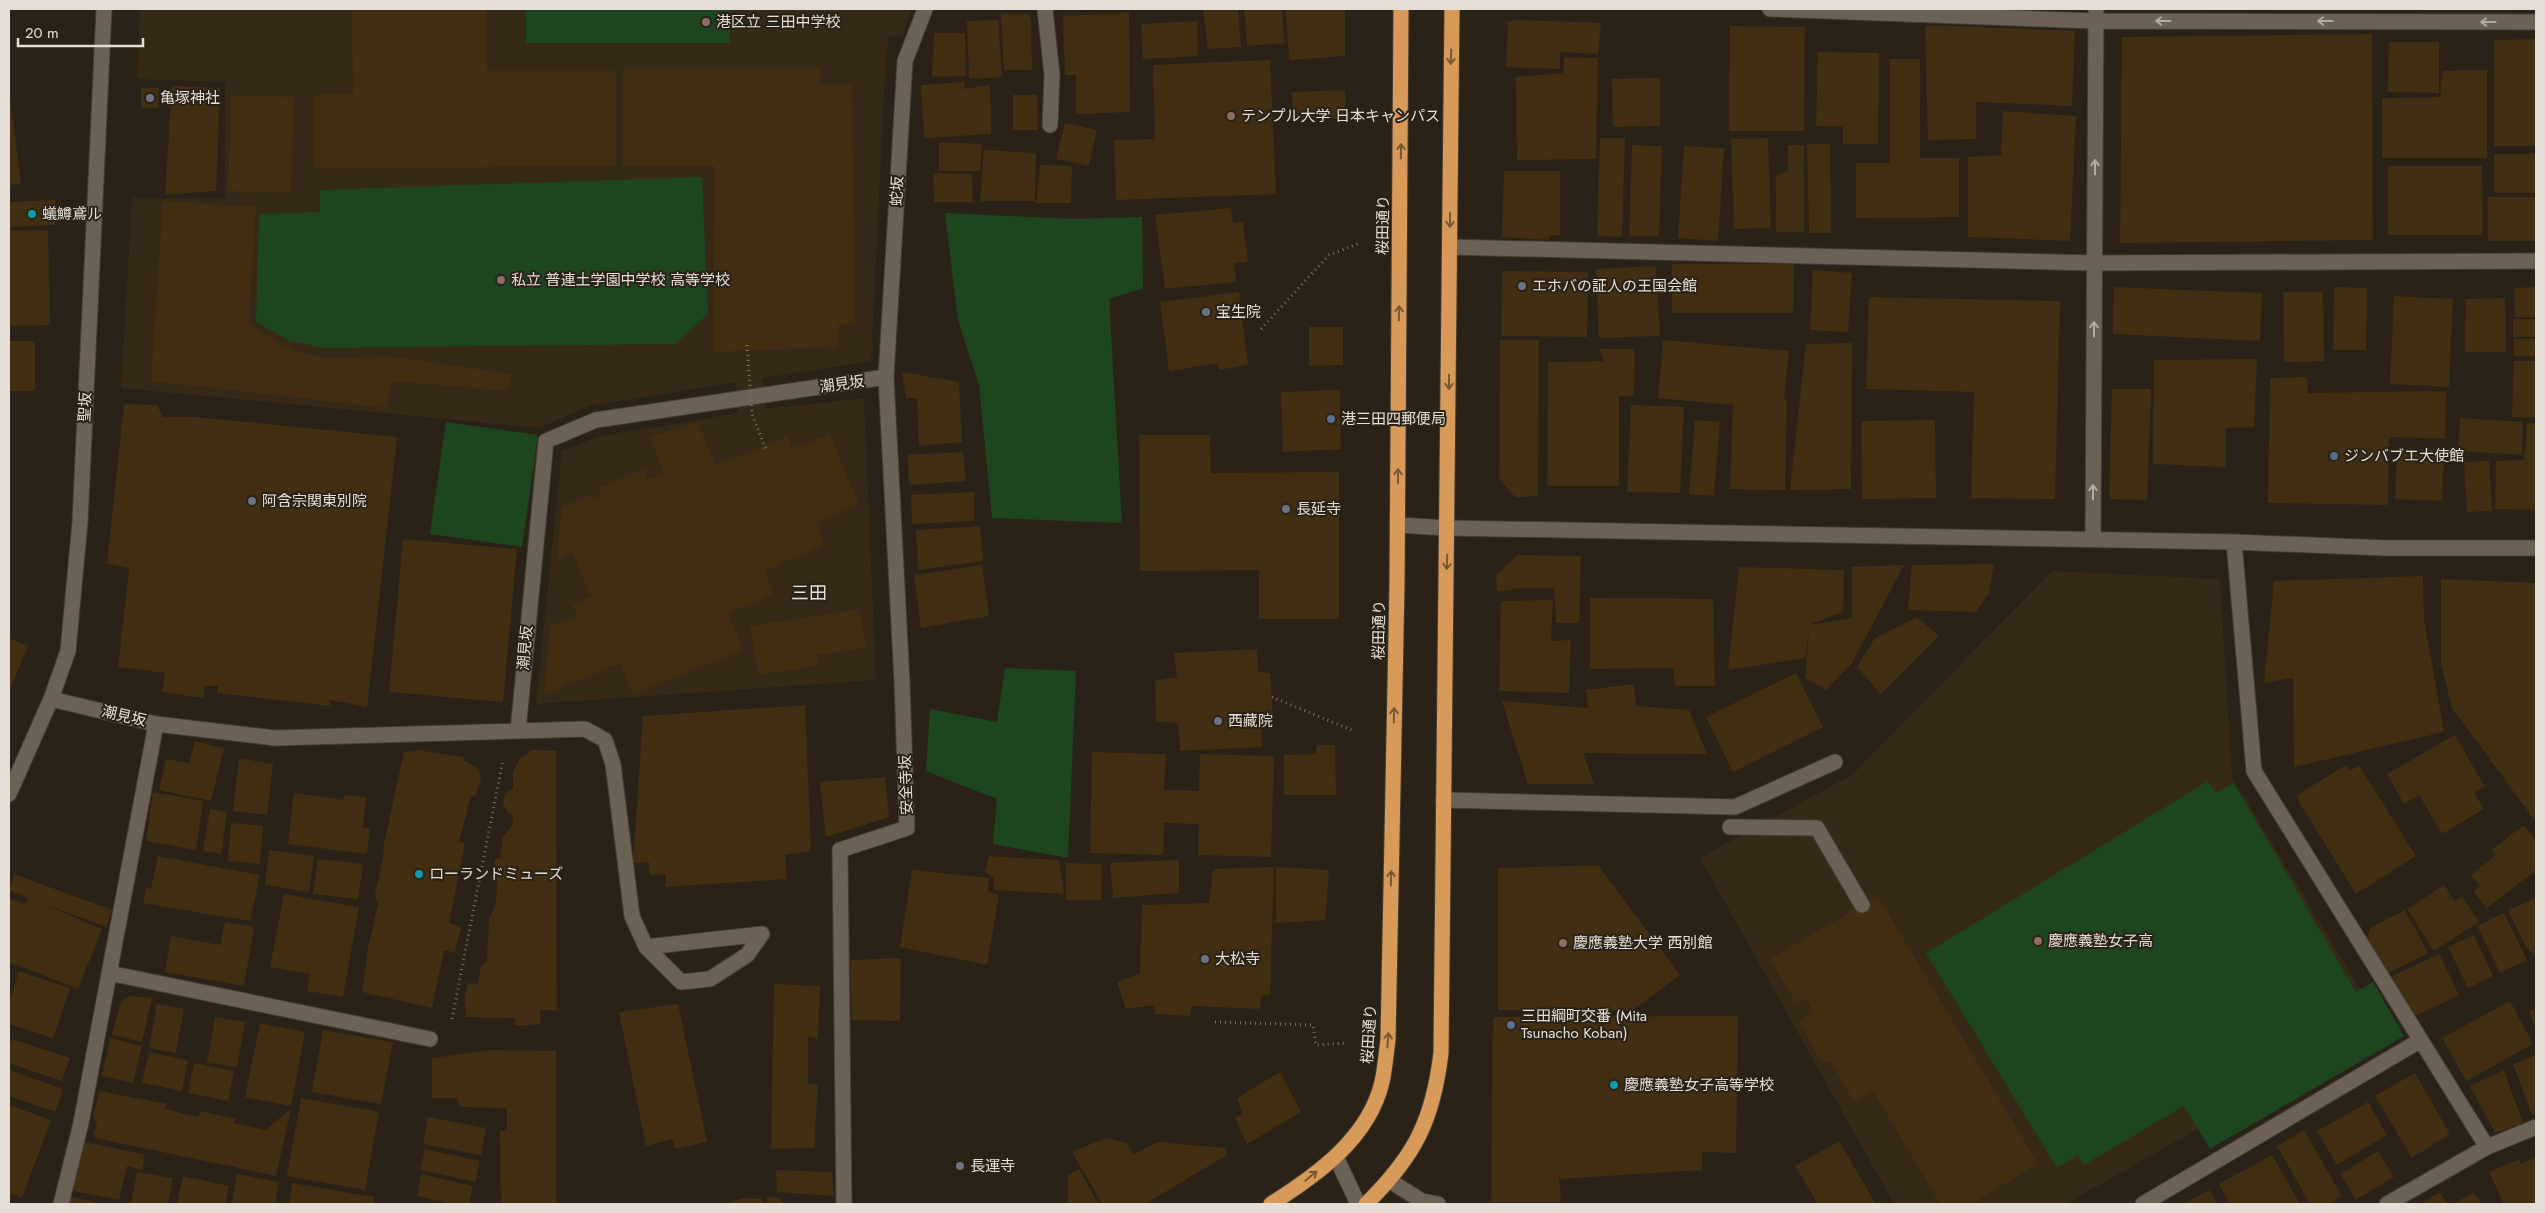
<svg xmlns="http://www.w3.org/2000/svg" width="2545" height="1213" viewBox="0 0 2545 1213" font-family="Jost,'Noto Sans JP',sans-serif">
  <style>
    .built { fill: #362918 }
    .green { fill: #1d451f }
    .building { fill: #412e13 }
    .lines { fill: none; stroke-linecap: round; stroke-linejoin: round }
    .minor-casing { stroke: #453e36; stroke-width: 17 }
    .highway-casing { stroke: #453e36; stroke-width: 17 }
    .path { stroke: #797267; stroke-width: 3; stroke-dasharray: 1 4; stroke-linecap: butt }
    .minor { stroke: #6c6155; stroke-width: 15 }
    .highway { stroke: #d79a58; stroke-width: 15 }
    .path-bridge { stroke: #797267; stroke-width: 3; stroke-dasharray: 1 4; stroke-linecap: butt }
    .oneway { stroke: #b4aca2 }
    .oneway2 { stroke: #785834 }
    .education-dot { fill: #8d6e63; stroke: #2a2216; stroke-width: 2 }
    .worship-dot { fill: #6b7280; stroke: #2a2216; stroke-width: 2 }
    .culture-dot { fill: #0f9aa8; stroke: #2a2216; stroke-width: 2 }
    .service-dot { fill: #5c6f8a; stroke: #2a2216; stroke-width: 2 }
    .labels { text-anchor: middle; dominant-baseline: central; stroke-width: 4; stroke-linejoin: round; paint-order: stroke }
    .poi-label { font-size: 15px; fill: #e4ded6; stroke: #2a2216; text-anchor: start }
    .street-label { font-size: 15px; fill: #e4ded6; stroke: #2a2216 }
    .quarter-label { font-size: 18px; fill: #e4ded6; stroke: #2a2216 }
  </style>
  <rect width="100%" height="100%" fill="#2a2216"/>
  <!-- built -->
  <path class="built" d="M140 9H911L903 35 889 37 886 54 871 361 763 378 766 409 864 398 876 680 536 704 562 451 600 436 738 413 736 382 589 406 540 428 121 388 132 198H225V82L137 79Z
    M2052 571 2220 579 2232 777 2381 1024 2066 1204H1894L1700 858 1853 774Z"/>
  <!-- green -->
  <path class="green" d="M526 9H730V43H526Z
    M702 177 708 314 675 344 322 348 288 340 256 322 259 214 320 212V190Z
    M945 213 1072 219 1142 217 1143 288 1109 299 1122 523 992 518 979 385 958 320Z
    M446 422 538 435 522 547 430 534Z
    M1005 668 1076 671 1068 858 993 844 997 799 926 771 930 709 997 722Z
    M2208 781 2216 793 2234 783 2356 992 2373 982 2404 1036 2210 1149 2184 1106 2084 1165 2078 1155 2057 1168 1926 953Z"/>
  <!-- building -->
  <path class="building" d="M352 9H487V71H616V166L313 169 314 95 353 94Z
    M1203 9H1238L1241 47 1208 49Z
    M1244 9H1282L1284 43 1247 46Z
    M1286 9H1345V56L1289 60Z
    M1129 13 1130 112 1076 114V75H1065L1063 16Z
    M1001 14H1028L1031 19 1032 70H1004Z
    M998 20 1002 77 969 79 967 21Z
    M1514 20 1601 23 1598 54 1560 52V69L1506 67 1508 22Z
    M1197 21 1198 56 1143 59 1141 24Z
    M1925 25 2075 31 2072 106 1976 102V139L1928 140Z
    M1730 26 1805 27 1804 131H1729Z
    M934 33H965L966 76 932 77Z
    M2372 34 2373 240 2120 243 2122 37Z
    M2536 39V146H2494V40Z
    M2389 42H2439V93L2388 92Z
    M1818 52 1879 53 1878 144H1843V127L1816 126Z
    M1564 57 1598 58 1596 159 1517 160 1516 77 1563 73Z
    M1890 59H1920V158H1959V217L1856 218V163H1890Z
    M1270 60 1276 194 1116 200 1114 140 1155 139 1153 65Z
    M623 67H821L820 84H852L855 324 838 325V347L713 352 715 166 623 167Z
    M2487 70V158H2382V98L2440 97 2443 71Z
    M1660 78V126L1613 127 1612 79Z
    M965 82 964 89 990 85 991 134 924 138 921 85Z
    M172 86 220 88 216 191 165 195Z
    M141 88H159L158 108H141Z
    M1345 90 1346 118 1293 121 1292 92Z
    M9 91 21 184 9 185Z
    M231 95 294 97 291 193 228 191Z
    M1013 95H1037L1038 130H1013Z
    M2003 111 2076 116 2070 241 1968 237V157L2001 155Z
    M1065 123 1097 130 1089 166 1056 159Z
    M1600 138H1625L1622 237 1597 236Z
    M1768 138 1771 228 1734 229 1731 139Z
    M939 142 982 144 980 171H939Z
    M1807 144H1830L1831 233H1809Z
    M1632 145 1662 146 1659 236H1629Z
    M1788 145H1804V232H1776V177L1788 170Z
    M1684 146 1724 148 1718 241 1678 238Z
    M984 150 1036 153 1035 201H980Z
    M2494 154H2536V193H2494Z
    M1040 165 1072 166 1071 203H1036Z
    M2388 166H2482L2483 235H2388Z
    M1504 171H1560V235L1549 236V240L1502 237Z
    M933 173 972 174 973 202H934Z
    M2488 197H2536V241H2488Z
    M55 200V225L9 227V202Z
    M163 201 256 207 249 324 274 340 302 353 329 358 389 356 511 374 508 391 391 381 387 408 151 381Z
    M1231 208 1233 223 1243 222 1248 262 1234 263 1236 282 1165 289 1155 215Z
    M48 230 50 325 9 326V231Z
    M1672 264H1794L1793 313H1672Z
    M1656 266 1660 336 1599 338 1596 269Z
    M1813 270 1852 273 1848 332 1810 330Z
    M1502 271 1588 272 1587 337 1501 336Z
    M2114 287 2262 293 2260 341 2113 334Z
    M2334 287 2367 288 2366 350H2333Z
    M2536 287V317H2515L2514 288Z
    M1239 292 1248 365 1219 370 1218 363 1169 371 1160 302Z
    M2283 292H2323L2324 361 2284 362Z
    M2394 296 2453 299 2449 387 2390 384Z
    M1869 297 2060 301 2055 499 1971 498 1974 392 1866 389Z
    M2505 298 2506 352H2465L2466 299Z
    M2513 319H2536V337H2513Z
    M1309 327H1343V365L1309 366Z
    M2514 339H2536V356H2514Z
    M1500 340H1539L1538 495 1516 498 1499 479Z
    M1663 340 1789 351 1784 400H1787L1785 490 1730 489 1733 405 1658 398Z
    M9 341H35V391H9Z
    M1852 343 1851 489 1790 490 1806 344Z
    M1600 349H1635L1634 396H1619V486H1547L1548 362 1604 361Z
    M2257 359 2254 427 2226 428V467L2153 464 2154 360Z
    M2514 361H2536V418L2512 417Z
    M902 372 959 382 962 442 919 446 917 398H906Z
    M2307 377 2308 393 2446 391 2445 439 2389 437 2388 505 2268 503 2270 378Z
    M2112 389H2151L2147 500 2109 499Z
    M1340 390 1341 449 1283 452 1281 392Z
    M124 404 157 405 163 417H195L397 437 367 707 329 700 330 706 217 693 218 686H205L203 698 162 692 165 673 118 667 129 568 107 564Z
    M1631 405 1684 407 1680 493 1627 492Z
    M2460 418 2523 422 2522 455 2458 451Z
    M1695 420 1720 422 1714 496 1689 494Z
    M1935 420 1936 498 1862 499 1861 421Z
    M698 423 716 466 788 436 793 448 830 434 859 505 816 523 825 545 764 571 774 594 728 613 743 650 633 695 620 663 544 695 550 627 578 615 572 604 591 596 572 553 557 560 562 507 591 495 593 500 602 496 598 488 644 469 648 479 664 473 649 436Z
    M2527 423H2536V510L2495 509 2496 461 2524 460Z
    M1139 435H1210L1211 473 1339 472V619H1259V570L1140 571Z
    M2397 448 2444 450 2442 501 2395 499Z
    M963 452 966 481 909 485 908 455Z
    M2489 461 2492 511 2467 512 2464 462Z
    M974 492V521L912 524 911 495Z
    M980 526 983 561 918 570 916 530Z
    M403 539 517 549 503 702 389 692Z
    M1518 555 1581 556 1579 623H1556L1554 588H1521L1497 592 1496 575Z
    M1994 564 1989 593 1976 612 1908 610 1912 565Z
    M982 565 989 616 921 628 914 575Z
    M1904 565 1852 663 1826 690 1805 678 1809 631 1805 658 1728 670 1739 567 1844 570 1843 612 1809 625 1852 618V567Z
    M2423 576 2424 619 2444 732 2294 767 2293 678 2264 683 2274 581Z
    M2441 579 2536 583V822L2452 708 2441 664Z
    M1590 598 1713 599 1715 686H1675L1673 668 1590 669Z
    M1553 600 1551 641 1571 640 1569 693 1499 691 1501 601Z
    M859 609 866 648 817 655 818 666 758 675 750 626Z
    M1917 617 1939 636 1881 694 1857 667 1875 638Z
    M9 638 28 646 9 692Z
    M1257 649 1258 672 1270 673 1273 718 1261 717 1262 747 1180 751 1178 723 1156 721 1155 681 1177 677 1174 653Z
    M1796 673 1823 727 1733 772 1706 717Z
    M1634 684 1636 706 1689 710 1707 754 1583 753 1594 784H1528L1502 701 1588 708 1586 690Z
    M805 705 811 851 785 855 787 879 666 887V874L650 875 649 862 633 863 643 716Z
    M2455 735 2485 787 2474 793 2484 809 2442 834 2419 795 2404 804 2387 774Z
    M195 741 224 748 211 801 159 790 166 759 189 763Z
    M1317 745H1335L1336 795H1284V755L1316 754Z
    M418 750 463 757 465 761 479 769 481 778 475 796H471L459 842 465 843 449 923 461 927 455 953 444 950 432 1008 362 992 368 948 378 904 375 895 384 853 383 848 404 752Z
    M532 750 556 751 557 1010H540L541 1024 515 1026V1018L466 1017 465 994 468 983 478 984 481 967 487 960 489 919 495 906 498 880 493 877 495 859 500 858 503 836 513 825 512 814 508 813 503 803 505 793 513 788V772L521 757Z
    M1092 752 1166 754 1164 790 1199 791 1200 754 1274 756 1271 857 1198 855 1199 824 1164 823 1163 855 1090 853Z
    M239 758 273 764 267 815 233 811Z
    M2346 765 2350 771 2359 765 2416 856 2356 894 2299 802 2297 795Z
    M885 777 889 817 826 837 820 782Z
    M153 792 203 801 196 850 146 841Z
    M294 793 343 800 344 795 366 797 363 828H370L367 854 288 844Z
    M210 809 227 812 221 854 203 851Z
    M231 823 263 826 260 864 228 861Z
    M2524 825 2536 841V870L2487 908 2473 891 2480 886 2471 875 2496 855 2491 850Z
    M269 850 314 856 309 892 265 885Z
    M158 856 260 875 250 921 143 903 146 888 151 889Z
    M989 856 1059 860 1064 894 994 890V878L985 872Z
    M318 859 363 864 358 899 313 894Z
    M1179 860V893L1113 898 1110 863Z
    M1066 863 1102 864 1101 900H1066Z
    M1598 865 1680 975 1631 1011 1498 1010V868Z
    M1274 867 1270 994 1261 996 1260 1009 1192 1006 1190 1016 1155 1014V1005L1126 1009 1117 982 1140 973 1142 905 1209 903 1213 869Z
    M1276 867 1329 870 1325 920 1276 923Z
    M912 870 989 878 988 892 999 895 987 965 900 947Z
    M14 874 112 910 106 927 39 902 102 929 78 989 9 962V898L25 904 28 898 9 890Z
    M2444 885 2455 901 2462 896 2479 922 2434 951 2407 909Z
    M284 894 359 907 343 997 307 991 310 974 270 967Z
    M1878 896 2038 1164 1972 1204H1940L1873 1091 1854 1102 1830 1061 1823 1064 1798 1021 1813 1012 1806 998 1796 1003 1770 959Z
    M2536 898V957L2526 947 2508 910Z
    M2405 910 2428 953 2386 974 2367 939 2370 928Z
    M2504 913 2527 960 2500 973 2477 926Z
    M225 922 254 927 244 986 165 972 171 936 220 945Z
    M2474 935 2493 976 2468 988 2448 947Z
    M2439 954 2459 995 2411 1018 2392 976Z
    M901 958 900 1021 852 1020 850 960Z
    M19 971 70 988 53 1038 9 1024V1002Z
    M774 984 820 986 818 1039 808 1037V1084H818L814 1148 771 1149Z
    M130 996 152 998 142 1042 112 1035 121 1001Z
    M2510 1001 2533 1044 2466 1081 2442 1038Z
    M157 1004 184 1009 176 1053 149 1048Z
    M678 1004 707 1142 675 1149 673 1139 646 1146 619 1012Z
    M2536 1009V1029L2529 1011Z
    M1738 1016 1736 1153 1702 1152V1170L1559 1179 1561 1202H1491L1493 1017Z
    M215 1017 245 1022 237 1067 207 1063Z
    M260 1023 305 1032 291 1106 245 1097Z
    M323 1030 393 1042 381 1104 312 1092Z
    M110 1038 142 1046 133 1083 102 1076Z
    M12 1039 70 1058 62 1081 9 1063V1049Z
    M491 1050 556 1051V1204H501L500 1131H507V1108L460 1107 457 1098H432V1058Z
    M149 1052 188 1060 182 1091 142 1083Z
    M2536 1055V1113L2532 1115 2513 1064Z
    M194 1063 234 1071 228 1101 188 1093Z
    M9 1070 63 1089 55 1112 9 1096Z
    M2504 1070 2523 1123 2495 1133 2470 1086Z
    M1280 1072 1301 1112 1247 1144 1235 1118 1243 1114 1237 1098Z
    M2415 1073 2450 1134 2412 1158 2375 1096Z
    M100 1091 167 1104 165 1109 199 1117 200 1111 236 1119 234 1123 265 1130 291 1109 276 1176 95 1138 93 1132 97 1127 93 1114Z
    M301 1098 379 1112 365 1190 287 1176Z
    M2368 1102 2387 1135 2337 1165 2317 1131Z
    M9 1105 51 1120 22 1198 9 1193Z
    M428 1117 486 1128 481 1155 423 1144Z
    M2304 1130 2342 1196 2328 1204H2310L2277 1146Z
    M1106 1138 1127 1143 1133 1155 1157 1142 1226 1148 1227 1155 1145 1204H1102L1072 1152Z
    M82 1141 145 1155 142 1170 127 1166 119 1200 68 1190Z
    M1839 1141 1876 1204H1818L1795 1166Z
    M425 1149 480 1161 475 1182 420 1170Z
    M2378 1151 2394 1177 2356 1200 2340 1174Z
    M2272 1155 2300 1204H2230L2219 1184Z
    M2536 1157V1204H2504L2489 1172 2519 1159 2521 1164Z
    M1079 1169 1098 1204H1068V1175Z
    M776 1170 832 1172 834 1196 777 1192Z
    M137 1172 173 1178 168 1204H131Z
    M237 1174 279 1182 275 1204H232Z
    M421 1174 473 1186 469 1204H453L417 1196Z
    M183 1176 229 1186 225 1204H177Z
    M292 1183 374 1197 373 1204H289Z
    M2209 1190 2218 1204H2184Z
    M2440 1192 2447 1204H2420Z
    M2474 1192 2481 1204H2453Z
    M68 1196 101 1204H66Z
    M766 1197 780 1198 782 1204H768Z
    M743 1198 762 1199 764 1204H724Z"/>
  <g class="lines">
    <!-- minor casing -->
    <g class="minor-casing">
      <path id="minor" d="M1045 9 1052 75 1050 125
        M1770 9 2096 21 2536 22
        M1450 247 2095 263 2536 261
        M1397 525 1448 528 2234 542 2386 548H2536
        M2093 540 2096 9
        M2234 542 2254 771 2487 1147
        M51 699 156 724 275 738 518 731 546 441 596 420 886 377
        M518 731 585 729 605 740 613 764 632 916 646 947 681 982 710 979 747 955 762 934 646 947
        M9 794 51 699 68 651 80 522 104 9
        M1443 800 1735 807 1835 762
        M1730 827 1817 828 1862 905
        M109 973 430 1039
        M1336 1157 1358 1204
        M1390 1181 1422 1201 1438 1204
        M61 1204 81 1123 156 724
        M844 1204 840 850 907 828 902 682 886 377 905 61 925 9
        M2143 1204 2421 1040
        M2387 1204 2487 1147 2536 1127"/>
    </g>
    <!-- highway casing -->
    <g class="highway-casing">
      <path id="highway" d="M1271 1204C1317 1175 1369 1138 1382 1082 1385 1069 1386 1054 1388 1040L1397 584 1401 9
        M1366 1204C1414 1157 1433 1121 1441 1053L1452 9"/>
    </g>
    <!-- path -->
    <path class="path" d="M1261 329 1329 255 1360 243
      M1272 697 1354 731
      M452 1019 503 760
      M1215 1022 1313 1025 1316 1045 1346 1043"/>
    <!-- minor -->
    <use href="#minor" class="minor"/>
    <!-- highway -->
    <use href="#highway" class="highway"/>
    <!-- path-bridge -->
    <path class="path-bridge" d="M747 345 752 414 766 450"/>
  </g>
  <!-- one-way arrows -->
  <defs><path id="oneway-shaft" d="M-6 0H5M1.5-3L5.5 0L1.5 3" fill="none" stroke-width="1.6" stroke-linecap="round" stroke-linejoin="round" transform="scale(1.25)"/></defs>
  <g class="oneway">
    <use href="#oneway-shaft" transform="translate(2163 21) rotate(-180)"/>
    <use href="#oneway-shaft" transform="translate(2325 21) rotate(-180)"/>
    <use href="#oneway-shaft" transform="translate(2488 22) rotate(-180)"/>
    <use href="#oneway-shaft" transform="translate(2095 167) rotate(-90)"/>
    <use href="#oneway-shaft" transform="translate(2094 329) rotate(-90)"/>
    <use href="#oneway-shaft" transform="translate(2093 492) rotate(-90)"/>
  </g>
  <g class="oneway2">
    <use href="#oneway-shaft" transform="translate(1451 57) rotate(92)"/>
    <use href="#oneway-shaft" transform="translate(1401 151) rotate(-89)"/>
    <use href="#oneway-shaft" transform="translate(1450 220) rotate(90)"/>
    <use href="#oneway-shaft" transform="translate(1399 313) rotate(-89)"/>
    <use href="#oneway-shaft" transform="translate(1449 382) rotate(90)"/>
    <use href="#oneway-shaft" transform="translate(1398 476) rotate(-90)"/>
    <use href="#oneway-shaft" transform="translate(1447 562) rotate(92)"/>
    <use href="#oneway-shaft" transform="translate(1394 715) rotate(-89)"/>
    <use href="#oneway-shaft" transform="translate(1391 878) rotate(-89)"/>
    <use href="#oneway-shaft" transform="translate(1388 1040) rotate(-85)"/>
    <use href="#oneway-shaft" transform="translate(1311 1176) rotate(-39)"/>
  </g>
  <!-- markers -->
  <g class="education-dot">
    <circle cx="706" cy="22" r="5"/>
    <circle cx="1231" cy="116" r="5"/>
    <circle cx="501" cy="280" r="5"/>
    <circle cx="2038" cy="941" r="5"/>
    <circle cx="1563" cy="943" r="5"/>
  </g>
  <g class="worship-dot">
    <circle cx="150" cy="98" r="5"/>
    <circle cx="1522" cy="286" r="5"/>
    <circle cx="1206" cy="312" r="5"/>
    <circle cx="252" cy="501" r="5"/>
    <circle cx="1286" cy="509" r="5"/>
    <circle cx="1218" cy="721" r="5"/>
    <circle cx="1205" cy="959" r="5"/>
    <circle cx="960" cy="1166" r="5"/>
  </g>
  <g class="culture-dot">
    <circle cx="32" cy="214" r="5"/>
    <circle cx="419" cy="874" r="5"/>
    <circle cx="1614" cy="1085" r="5"/>
  </g>
  <g class="service-dot">
    <circle cx="1331" cy="419" r="5"/>
    <circle cx="2334" cy="456" r="5"/>
    <circle cx="1511" cy="1025" r="5"/>
  </g>
  <g class="labels">
    <!-- poi labels -->
    <g class="poi-label">
      <text x="716" y="22">港区立 三田中学校</text>
      <text x="160" y="98">亀塚神社</text>
      <text x="1241" y="116">テンプル大学 日本キャンパス</text>
      <text x="42" y="214">蟻鱒鳶ル</text>
      <text x="511" y="280">私立 普連土学園中学校 高等学校</text>
      <text x="1532" y="286">エホバの証人の王国会館</text>
      <text x="1216" y="312">宝生院</text>
      <text x="1341" y="419">港三田四郵便局</text>
      <text x="2344" y="456">ジンバブエ大使館</text>
      <text x="262" y="501">阿含宗関東別院</text>
      <text x="1296" y="509">長延寺</text>
      <text x="1228" y="721">西藏院</text>
      <text x="429" y="874">ローランドミューズ</text>
      <text x="2048" y="941">慶應義塾女子高</text>
      <text x="1573" y="943">慶應義塾大学 西別館</text>
      <text x="1215" y="959">大松寺</text>
      <text x="1521" y="1016">三田綱町交番 (Mita<tspan x="1521" dy="17">Tsunacho Koban)</tspan></text>
      <text x="1624" y="1085">慶應義塾女子高等学校</text>
      <text x="970" y="1166">長運寺</text>
    </g>
    <!-- street labels -->
    <g class="street-label">
      <text transform="translate(897 191) rotate(-87)">蛇坂</text>
      <text transform="translate(1383 225) rotate(-89)">桜田通り</text>
      <text transform="translate(842 384) rotate(-8)">潮見坂</text>
      <text transform="translate(85 407) rotate(-87)">聖坂</text>
      <text transform="translate(1379 630) rotate(-89)">桜田通り</text>
      <text transform="translate(525 648) rotate(-85)">潮見坂</text>
      <text transform="translate(124 716) rotate(13)">潮見坂</text>
      <text transform="translate(906 785) rotate(-92)">安全寺坂</text>
      <text transform="translate(1369 1034) rotate(-86)">桜田通り</text>
    </g>
    <!-- quarter labels -->
    <g class="quarter-label">
      <text x="809" y="593">三田</text>
    </g>
  </g>
  <!-- border -->
  <rect width="2545" height="1213" fill="none" stroke="#e4ded6" stroke-width="20"/>
  <!-- scale -->
  <path d="M18 38v8h125v-8" fill="none" stroke="#e4ded6" stroke-width="2.5"/>
  <text x="25" y="38" font-size="15" fill="#e4ded6" stroke="#2a2216" stroke-width="4" paint-order="stroke">20 m</text>
</svg>
